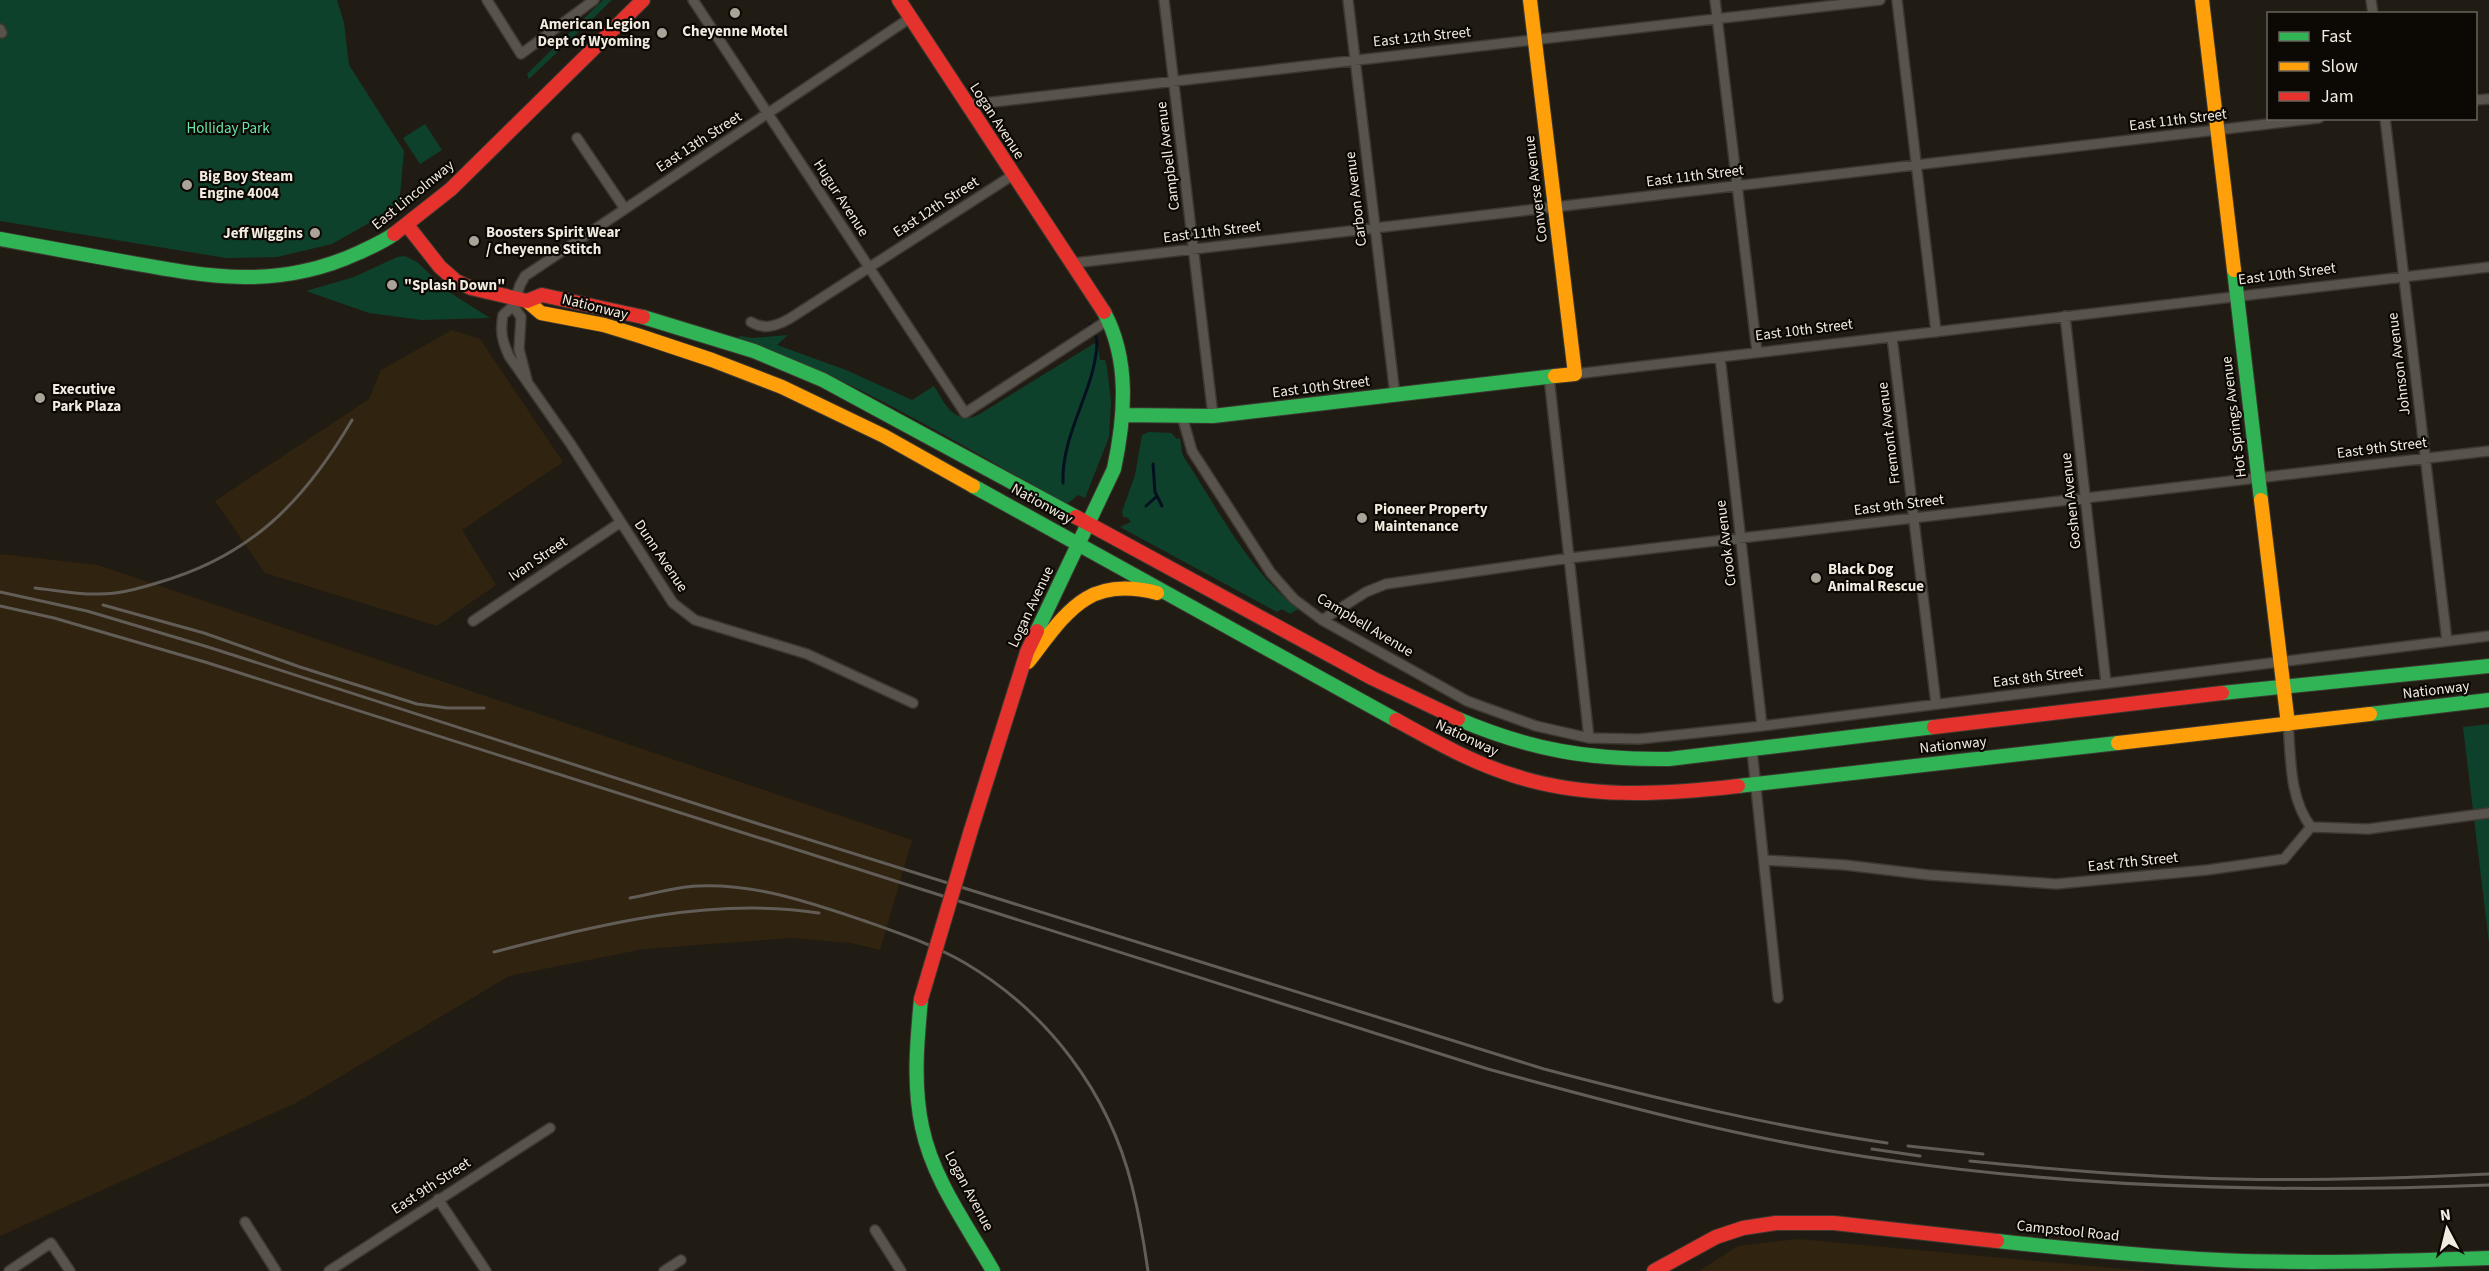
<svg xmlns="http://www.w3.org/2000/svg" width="2489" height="1271" viewBox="0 0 2489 1271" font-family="'Source Sans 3',sans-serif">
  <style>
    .built { fill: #30230f }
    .green { fill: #0e412b }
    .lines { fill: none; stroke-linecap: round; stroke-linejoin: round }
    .stream { stroke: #041020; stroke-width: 3 }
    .street-casing { stroke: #3d3831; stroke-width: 12 }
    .fast-casing { stroke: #3d3831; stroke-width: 16 }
    .slow-casing { stroke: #3d3831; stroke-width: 16 }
    .jam-casing { stroke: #3d3831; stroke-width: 16 }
    .street { stroke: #58544c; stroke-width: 9 }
    .fast { stroke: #30b455; stroke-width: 14 }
    .slow { stroke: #ff9f0a; stroke-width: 14 }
    .jam { stroke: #e5322d; stroke-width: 14 }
    .rail { stroke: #625d57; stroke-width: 3 }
    .jam-bridge-casing { stroke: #3d3831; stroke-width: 16; stroke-linecap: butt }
    .jam-bridge { stroke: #e5322d; stroke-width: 14 }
    .poi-dot { fill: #a9a398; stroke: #0c0803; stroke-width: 2 }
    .labels { text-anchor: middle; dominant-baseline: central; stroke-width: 4.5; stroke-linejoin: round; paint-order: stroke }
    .poi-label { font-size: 15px; font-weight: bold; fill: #f2ebe0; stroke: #0c0803; text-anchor: start }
    .street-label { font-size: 15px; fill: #f2ebe0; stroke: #0c0803 }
    .park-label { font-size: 15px; fill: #69e6ac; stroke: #0c0803 }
  </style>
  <rect width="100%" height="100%" fill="#211c13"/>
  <!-- built -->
  <path class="built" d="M452 330 480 339 563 462 462 530 496 585 437 626 265 573 215 501 369 399 381 370Z
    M0 554 98 565 912 840 880 950 851 943 792 938 644 949 509 976 296 1103 0 1236Z
    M1798 1239 2147 1271H1699L1738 1246Z"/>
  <!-- green -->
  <path class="green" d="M0 0H337L344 23 349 65 404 151 399 206 332 244 277 257 226 258 0 221Z
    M603 0H612L529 79 527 74Z
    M425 124 442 150 420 164 403 138Z
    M405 256 417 262 449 292 490 318 422 320 369 313 306 291 354 277 397 257Z
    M788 335 777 345 846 370 912 400 934 386C944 403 955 426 978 415L1095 343 1098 347 1100 360H1105L1107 367 1111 402 1109 437 1085 498 1078 495 1067 504C960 445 855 378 738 338L740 336 752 338Z
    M1149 432 1171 433 1177 439 1180 438 1182 453 1185 459C1219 511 1249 571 1298 609L1290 614 1282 609 1277 612 1120 527 1131 522 1128 518 1123 517 1122 512 1135 475 1142 435Z
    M2489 724V943L2463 727Z"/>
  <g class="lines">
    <!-- stream -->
    <path class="stream" d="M1153 464 1155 492 1162 506
      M1063 483C1061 433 1096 389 1097 342 1097 336 1093 329 1090 324
      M1146 506 1156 497"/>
    <!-- street casing -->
    <g class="street-casing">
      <path id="street" d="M487 0 521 54 594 0
        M693 0 965 413 1108 320
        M1164 0 1213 416
        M1348 0 1395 395
        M1715 0 1757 352
        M1897 0 1936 332
        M2371 0 2373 14
        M0 29 2 33
        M2476 100 2489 99
        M967 105 1880 0
        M2385 118 2447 641
        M577 138 625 209
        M1074 263 2319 118
        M513 306 503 315C500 331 502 341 509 356L570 443 673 603 695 620 807 654 913 703
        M2065 316 2106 683
        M751 322C764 330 776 326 789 319L1013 175
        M1892 337 1936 704
        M1720 357 1762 726
        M1575 374 2489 267
        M1549 377 1589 738
        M527 380 519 349 521 317 513 306 520 285 525 276 910 18
        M1182 416 1192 451 1271 573 1294 599 1322 620 1467 701 1536 726 1589 738 1639 739 1762 726 2489 636
        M1322 620 1366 592 1386 584 1570 558 2489 451
        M473 621 621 522
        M2288 724C2291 758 2289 798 2311 827
        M1752 750 1778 998
        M2311 827 2368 829 2489 813
        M1764 860 1845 865 1929 875 2056 884 2207 870 2284 859 2311 827
        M438 1199 486 1271
        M245 1222 276 1271
        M875 1230 901 1271
        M9 1271 51 1243 70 1271
        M329 1271 550 1128
        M664 1271 681 1260"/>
    </g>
    <!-- fast casing -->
    <g class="fast-casing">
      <path id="fast" d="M0 239C42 247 84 254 126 262 209 277 278 290 358 253 371 247 383 242 394 234
        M2234 270 2261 500
        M643 317 754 351 823 380 1076 517
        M1123 415 1213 416 1555 376
        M973 486 1396 720
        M1037 631 1114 469C1125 417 1130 360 1104 312
        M2222 693 2489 666
        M2370 714 2489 700
        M1458 719C1530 750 1590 760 1669 759L1934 727
        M1738 786 2118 743
        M921 999C917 1041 913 1085 922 1127 933 1180 967 1225 993 1271
        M1997 1241C2071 1249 2145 1256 2220 1260 2309 1264 2399 1261 2489 1258"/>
    </g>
    <!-- slow casing -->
    <g class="slow-casing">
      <path id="slow" d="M1530 0 1575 374 1555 376
        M2202 0 2234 270
        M527 301 541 313 604 325 640 336 712 360 782 387 884 436 973 486
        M2261 500 2288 724
        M1028 662C1067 612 1087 575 1157 593
        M2118 743 2370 714"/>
    </g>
    <!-- jam casing -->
    <g class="jam-casing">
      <path id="jam" d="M899 0 1104 312
        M407 225 440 267 456 281 471 288 527 301 542 295 643 317
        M394 234 451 189 643 0
        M1076 517 1372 678 1458 719
        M1396 720C1434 741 1471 762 1512 775 1585 799 1662 795 1738 786
        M1934 727 2222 693
        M971 830 1027 652 1037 631
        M1654 1271 1716 1237 1743 1228 1776 1223H1834L1997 1241"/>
    </g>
    <!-- street -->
    <use href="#street" class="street"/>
    <!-- fast -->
    <use href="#fast" class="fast"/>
    <!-- slow -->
    <use href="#slow" class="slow"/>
    <!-- jam -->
    <use href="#jam" class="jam"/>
    <!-- rail -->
    <path class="rail" d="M35 588C55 590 78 595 99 594 119 594 137 589 157 583 250 557 304 502 352 420
      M0 592 87 611 208 647 762 825 1544 1069C1658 1099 1771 1126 1887 1143
      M103 605 204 633 300 667 417 704 447 708H484
      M0 606 54 618 205 662 1488 1069C1622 1106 1756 1142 1895 1161 2092 1189 2290 1193 2489 1185
      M630 898C652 894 675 887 697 886 755 883 811 903 865 921 899 933 934 945 965 963 1048 1012 1109 1093 1132 1186 1139 1214 1144 1243 1148 1271
      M494 952C599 925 710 896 819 913
      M1908 1146 1983 1154
      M1872 1149 1920 1156
      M1970 1161C2058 1170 2146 1177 2234 1179 2319 1181 2404 1178 2489 1174"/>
    <!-- jam-bridge casing -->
    <g class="jam-bridge-casing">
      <path id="jam-bridge" d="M921 999 971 830"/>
    </g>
    <!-- jam-bridge -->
    <use href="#jam-bridge" class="jam-bridge"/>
  </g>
  <!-- markers -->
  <g class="poi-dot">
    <circle cx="735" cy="13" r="6"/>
    <circle cx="662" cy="33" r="6"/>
    <circle cx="187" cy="185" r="6"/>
    <circle cx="315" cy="233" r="6"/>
    <circle cx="474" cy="241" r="6"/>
    <circle cx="392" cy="285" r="6"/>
    <circle cx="40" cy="398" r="6"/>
    <circle cx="1362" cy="518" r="6"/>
    <circle cx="1816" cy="578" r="6"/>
  </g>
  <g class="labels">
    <!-- poi labels -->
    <g class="poi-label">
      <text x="650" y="24" text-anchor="end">American Legion<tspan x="650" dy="17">Dept of Wyoming</tspan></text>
      <text x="735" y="31" text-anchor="middle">Cheyenne Motel</text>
      <text x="199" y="176">Big Boy Steam<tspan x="199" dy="17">Engine 4004</tspan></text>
      <text x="486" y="232">Boosters Spirit Wear<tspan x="486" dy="17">/ Cheyenne Stitch</tspan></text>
      <text x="303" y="233" text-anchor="end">Jeff Wiggins</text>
      <text x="404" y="285">"Splash Down"</text>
      <text x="52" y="389">Executive<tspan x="52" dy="17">Park Plaza</tspan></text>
      <text x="1374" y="509">Pioneer Property<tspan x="1374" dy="17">Maintenance</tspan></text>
      <text x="1828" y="569">Black Dog<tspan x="1828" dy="17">Animal Rescue</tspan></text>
    </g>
    <!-- street labels -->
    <g class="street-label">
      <text transform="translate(1422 37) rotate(-6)">East 12th Street</text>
      <text transform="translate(2178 120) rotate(-7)">East 11th Street</text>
      <text transform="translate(997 121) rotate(57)">Logan Avenue</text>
      <text transform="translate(699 142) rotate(-33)">East 13th Street</text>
      <text transform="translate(1168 156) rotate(-97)">Campbell Avenue</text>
      <text transform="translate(1695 176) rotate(-7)">East 11th Street</text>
      <text transform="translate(1536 189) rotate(-97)">Converse Avenue</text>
      <text transform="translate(413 195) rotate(-39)">East Lincolnway</text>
      <text transform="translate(841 198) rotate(57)">Hugur Avenue</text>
      <text transform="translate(1356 199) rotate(-97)">Carbon Avenue</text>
      <text transform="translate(936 207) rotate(-33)">East 12th Street</text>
      <text transform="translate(1212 232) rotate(-7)">East 11th Street</text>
      <text transform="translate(2287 274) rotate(-7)">East 10th Street</text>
      <text transform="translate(595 307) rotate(14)">Nationway</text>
      <text transform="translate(1804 330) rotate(-7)">East 10th Street</text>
      <text transform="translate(2399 364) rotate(-97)">Johnson Avenue</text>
      <text transform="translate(1321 387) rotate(-7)">East 10th Street</text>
      <text transform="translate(2234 417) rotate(-97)">Hot Springs Avenue</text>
      <text transform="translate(1889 433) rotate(-97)">Fremont Avenue</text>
      <text transform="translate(2382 448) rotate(-7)">East 9th Street</text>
      <text transform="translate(2071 501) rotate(-96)">Goshen Avenue</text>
      <text transform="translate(1042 504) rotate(29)">Nationway</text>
      <text transform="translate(1899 505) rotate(-7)">East 9th Street</text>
      <text transform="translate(1726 543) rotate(-97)">Crook Avenue</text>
      <text transform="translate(661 556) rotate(56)">Dunn Avenue</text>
      <text transform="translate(538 559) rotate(-34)">Ivan Street</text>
      <text transform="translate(1031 607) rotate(-65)">Logan Avenue</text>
      <text transform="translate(1365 625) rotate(31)">Campbell Avenue</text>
      <text transform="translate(2038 677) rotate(-7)">East 8th Street</text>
      <text transform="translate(2436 690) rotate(-7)">Nationway</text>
      <text transform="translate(1467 738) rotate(25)">Nationway</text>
      <text transform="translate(1953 745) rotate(-6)">Nationway</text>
      <text transform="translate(2133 862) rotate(-6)">East 7th Street</text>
      <text transform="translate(431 1186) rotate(-33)">East 9th Street</text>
      <text transform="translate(969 1191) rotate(62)">Logan Avenue</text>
      <text transform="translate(2068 1231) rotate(6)">Campstool Road</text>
    </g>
    <!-- park labels -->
    <g class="park-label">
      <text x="228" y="128">Holliday Park</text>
    </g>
  </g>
  <!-- legend -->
  <rect x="2267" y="12" width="210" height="108" fill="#0c0803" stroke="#68635b" stroke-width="1.5"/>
  <rect x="2279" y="32" width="30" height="9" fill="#30b455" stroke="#68635b" stroke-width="1.5"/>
  <text x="2321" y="42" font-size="18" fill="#f2ebe0">Fast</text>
  <rect x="2279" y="62" width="30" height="9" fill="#ff9f0a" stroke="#68635b" stroke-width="1.5"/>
  <text x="2321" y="72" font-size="18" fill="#f2ebe0">Slow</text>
  <rect x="2279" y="92" width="30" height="9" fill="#e5322d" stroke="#68635b" stroke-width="1.5"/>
  <text x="2321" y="102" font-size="18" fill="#f2ebe0">Jam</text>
  <!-- north arrow -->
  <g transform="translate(2447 1229) rotate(353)" stroke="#0c0803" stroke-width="4.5" paint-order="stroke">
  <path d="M0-4.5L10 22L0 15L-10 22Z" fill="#f2ebe0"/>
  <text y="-9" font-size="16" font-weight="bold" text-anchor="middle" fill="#f2ebe0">N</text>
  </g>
</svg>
